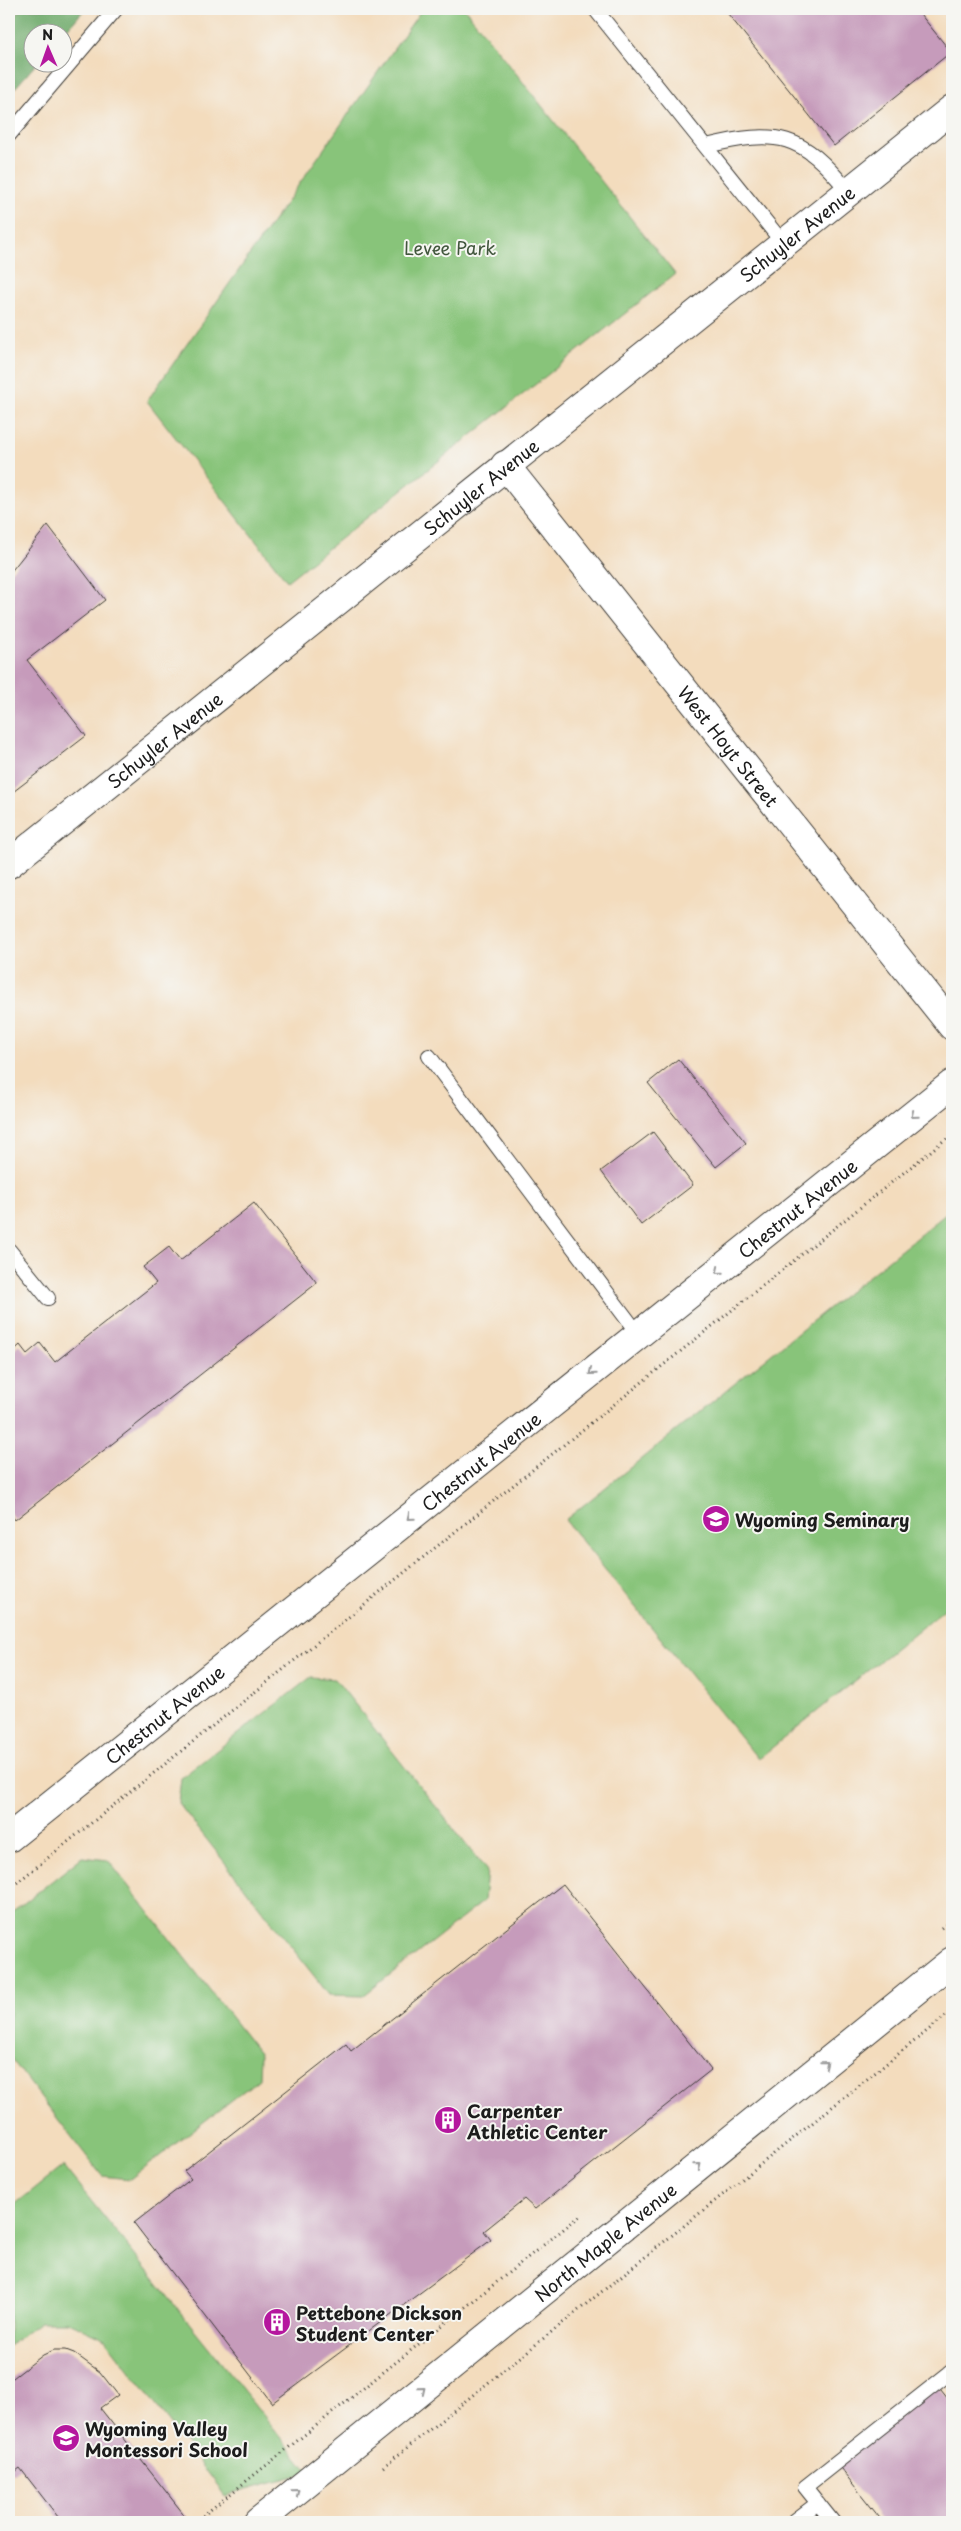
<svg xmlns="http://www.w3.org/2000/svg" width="961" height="2531" viewBox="0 0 961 2531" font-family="'Playpen Sans',sans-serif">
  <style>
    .green { fill: #88c47a; stroke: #52704b }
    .forest { fill: #6eaa6a; stroke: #456343 }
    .building { fill: #c69bbb }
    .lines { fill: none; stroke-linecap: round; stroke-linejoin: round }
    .lane-casing { stroke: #3c3934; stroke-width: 16 }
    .street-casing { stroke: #3c3934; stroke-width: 30 }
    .path { stroke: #3c3934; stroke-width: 3; stroke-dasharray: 1 4; stroke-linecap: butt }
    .lane { stroke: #fff; stroke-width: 14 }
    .street { stroke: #fff; stroke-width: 28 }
    .oneway { stroke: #999 }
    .labels { text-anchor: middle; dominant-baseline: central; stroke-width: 4; stroke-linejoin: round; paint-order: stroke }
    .street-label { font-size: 18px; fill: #1c1c1c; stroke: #f6f6f2 }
    .park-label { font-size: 18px; fill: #42573d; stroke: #f6f6f2 }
    .poi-label { font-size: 18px; font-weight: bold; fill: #1c1c1c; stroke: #f6f6f2; text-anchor: start }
  </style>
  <rect width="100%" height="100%" fill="#f6f6f2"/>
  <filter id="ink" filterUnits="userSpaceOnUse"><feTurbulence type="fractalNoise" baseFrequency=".02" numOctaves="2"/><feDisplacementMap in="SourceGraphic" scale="10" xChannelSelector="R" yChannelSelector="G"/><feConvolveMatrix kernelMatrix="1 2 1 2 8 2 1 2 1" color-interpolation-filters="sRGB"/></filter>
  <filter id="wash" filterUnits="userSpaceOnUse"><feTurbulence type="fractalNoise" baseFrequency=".0096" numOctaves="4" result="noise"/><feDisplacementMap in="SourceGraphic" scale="20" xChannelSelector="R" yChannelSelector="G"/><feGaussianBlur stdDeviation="1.12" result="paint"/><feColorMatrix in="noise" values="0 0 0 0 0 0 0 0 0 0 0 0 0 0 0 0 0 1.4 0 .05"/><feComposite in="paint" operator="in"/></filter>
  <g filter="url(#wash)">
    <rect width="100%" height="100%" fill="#f3dcbd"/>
    <!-- green -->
    <path class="green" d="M422 9H465L675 274 287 581 147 401Z
      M952 1209V1603L758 1759 565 1520Z
      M311 1677 335 1679 487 1871 484 1901 363 1996 329 1995 178 1803 181 1778Z
      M82 1857 108 1860 260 2054 259 2079 130 2179 102 2176 9 2056V1915Z
      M63 2166 309 2472 225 2495 105 2339 69 2322H39L9 2346V2209Z"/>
    <!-- forest -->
    <path class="forest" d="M22 9H85L63 34 32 32V62L37 63 9 95V21Z"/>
    <g id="blocks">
      <!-- building -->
      <path class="building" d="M724 9H916L951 52 834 146Z
        M48 525 105 600 27 660 86 736 9 795V574Z
        M678 1059 746 1143 716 1167 648 1083Z
        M653 1132 693 1185 641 1225 601 1171Z
        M254 1203 317 1283 15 1520 9 1512V1350L11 1353 20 1345 27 1354 40 1343 55 1362 156 1283 143 1267 169 1247 180 1261Z
        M563 1884 711 2070 535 2209 524 2199 484 2231 491 2240 272 2403 134 2223 191 2179 184 2171 346 2044 351 2051Z
        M54 2350H66L74 2353 100 2372 118 2395 100 2408 190 2522H62L20 2468 12 2474 9 2469V2381L43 2355Z
        M937 2385 952 2404V2522H883L837 2464Z"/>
    </g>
  </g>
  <g filter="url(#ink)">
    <use href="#blocks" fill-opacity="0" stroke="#3c3934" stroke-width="1"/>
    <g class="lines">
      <!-- lane casing -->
      <g class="lane-casing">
        <path id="lane" d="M595 9 783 243
          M9 135 116 9
          M706 146C778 129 801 133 848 191
          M429 1056 639 1335
          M9 1250 48 1298
          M793 2522 818 2503
          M833 2522 805 2487 952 2371"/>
      </g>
      <!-- street casing -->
      <g class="street-casing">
        <g id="street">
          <path id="s1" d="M505 465 952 1026"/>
          <path id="s2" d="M9 864 952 109"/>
          <path id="s3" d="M9 1838 952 1084"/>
          <path id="s4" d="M258 2522 952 1961"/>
        </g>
      </g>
      <!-- path -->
      <path class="path" d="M9 1889 952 1134
        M941 1928 952 1919
        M383 2467 952 2011
        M195 2522 580 2216"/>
      <!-- lane -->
      <use href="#lane" class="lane"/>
      <!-- street -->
      <use href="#street" class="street"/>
    </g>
    <!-- one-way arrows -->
    <defs><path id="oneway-chevron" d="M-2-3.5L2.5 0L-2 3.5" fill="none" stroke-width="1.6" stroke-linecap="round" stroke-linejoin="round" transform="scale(1.25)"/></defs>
    <g class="oneway">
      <use href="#oneway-chevron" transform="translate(914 1115) rotate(141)"/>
      <use href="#oneway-chevron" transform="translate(719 1271) rotate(141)"/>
      <use href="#oneway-chevron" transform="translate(592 1372) rotate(141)"/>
      <use href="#oneway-chevron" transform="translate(410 1517) rotate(141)"/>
      <use href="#oneway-chevron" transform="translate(825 2064) rotate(-39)"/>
      <use href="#oneway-chevron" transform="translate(698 2166) rotate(-39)"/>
      <use href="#oneway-chevron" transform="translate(422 2390) rotate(-39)"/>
      <use href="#oneway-chevron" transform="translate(296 2492) rotate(-39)"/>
    </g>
  </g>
  <!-- icons -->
  <defs>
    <g id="school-disc" transform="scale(1.4375)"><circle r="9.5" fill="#b5179e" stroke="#f6f6f2"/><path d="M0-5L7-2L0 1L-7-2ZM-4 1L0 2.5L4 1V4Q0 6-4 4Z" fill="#fff"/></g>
    <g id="building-disc" transform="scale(1.4375)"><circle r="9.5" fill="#b5179e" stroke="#f6f6f2"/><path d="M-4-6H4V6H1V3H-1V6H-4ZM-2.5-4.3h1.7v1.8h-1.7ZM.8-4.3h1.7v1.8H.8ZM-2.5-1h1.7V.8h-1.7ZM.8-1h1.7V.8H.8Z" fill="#fff"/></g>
  </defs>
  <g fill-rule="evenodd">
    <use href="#school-disc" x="716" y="1519"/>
    <use href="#building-disc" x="448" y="2120"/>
    <use href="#building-disc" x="277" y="2322"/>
    <use href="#school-disc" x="66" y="2438"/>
  </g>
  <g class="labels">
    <!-- street labels -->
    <g class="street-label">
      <text stroke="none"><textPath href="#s2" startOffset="1009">Schuyler Avenue</textPath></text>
      <text stroke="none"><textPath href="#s2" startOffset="604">Schuyler Avenue</textPath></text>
      <text stroke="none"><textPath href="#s2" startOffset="199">Schuyler Avenue</textPath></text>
      <text stroke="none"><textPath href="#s1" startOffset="359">West Hoyt Street</textPath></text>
      <text stroke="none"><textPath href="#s3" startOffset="1009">Chestnut Avenue</textPath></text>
      <text stroke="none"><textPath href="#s3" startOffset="604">Chestnut Avenue</textPath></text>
      <text stroke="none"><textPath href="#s3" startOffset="199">Chestnut Avenue</textPath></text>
      <text stroke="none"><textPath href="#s4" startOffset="446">North Maple Avenue</textPath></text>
    </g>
    <!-- park labels -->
    <g class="park-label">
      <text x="450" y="247">Levee Park</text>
    </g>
    <!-- poi labels -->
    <g class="poi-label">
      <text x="735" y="1519">Wyoming Seminary</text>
      <text x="467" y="2110">Carpenter<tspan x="467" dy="21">Athletic Center</tspan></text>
      <text x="296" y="2312">Pettebone Dickson<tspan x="296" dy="21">Student Center</tspan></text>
      <text x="85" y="2428">Wyoming Valley<tspan x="85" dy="21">Montessori School</tspan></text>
    </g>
  </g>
  <!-- margin -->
  <rect width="961" height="2531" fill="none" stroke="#f6f6f2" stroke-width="30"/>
  <!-- north arrow -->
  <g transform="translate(48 48) rotate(358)"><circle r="24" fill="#f6f6f2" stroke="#9f9f9c"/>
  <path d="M0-4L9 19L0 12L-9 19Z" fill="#b5179e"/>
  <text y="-8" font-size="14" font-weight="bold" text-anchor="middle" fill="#1c1c1c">N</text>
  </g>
</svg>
